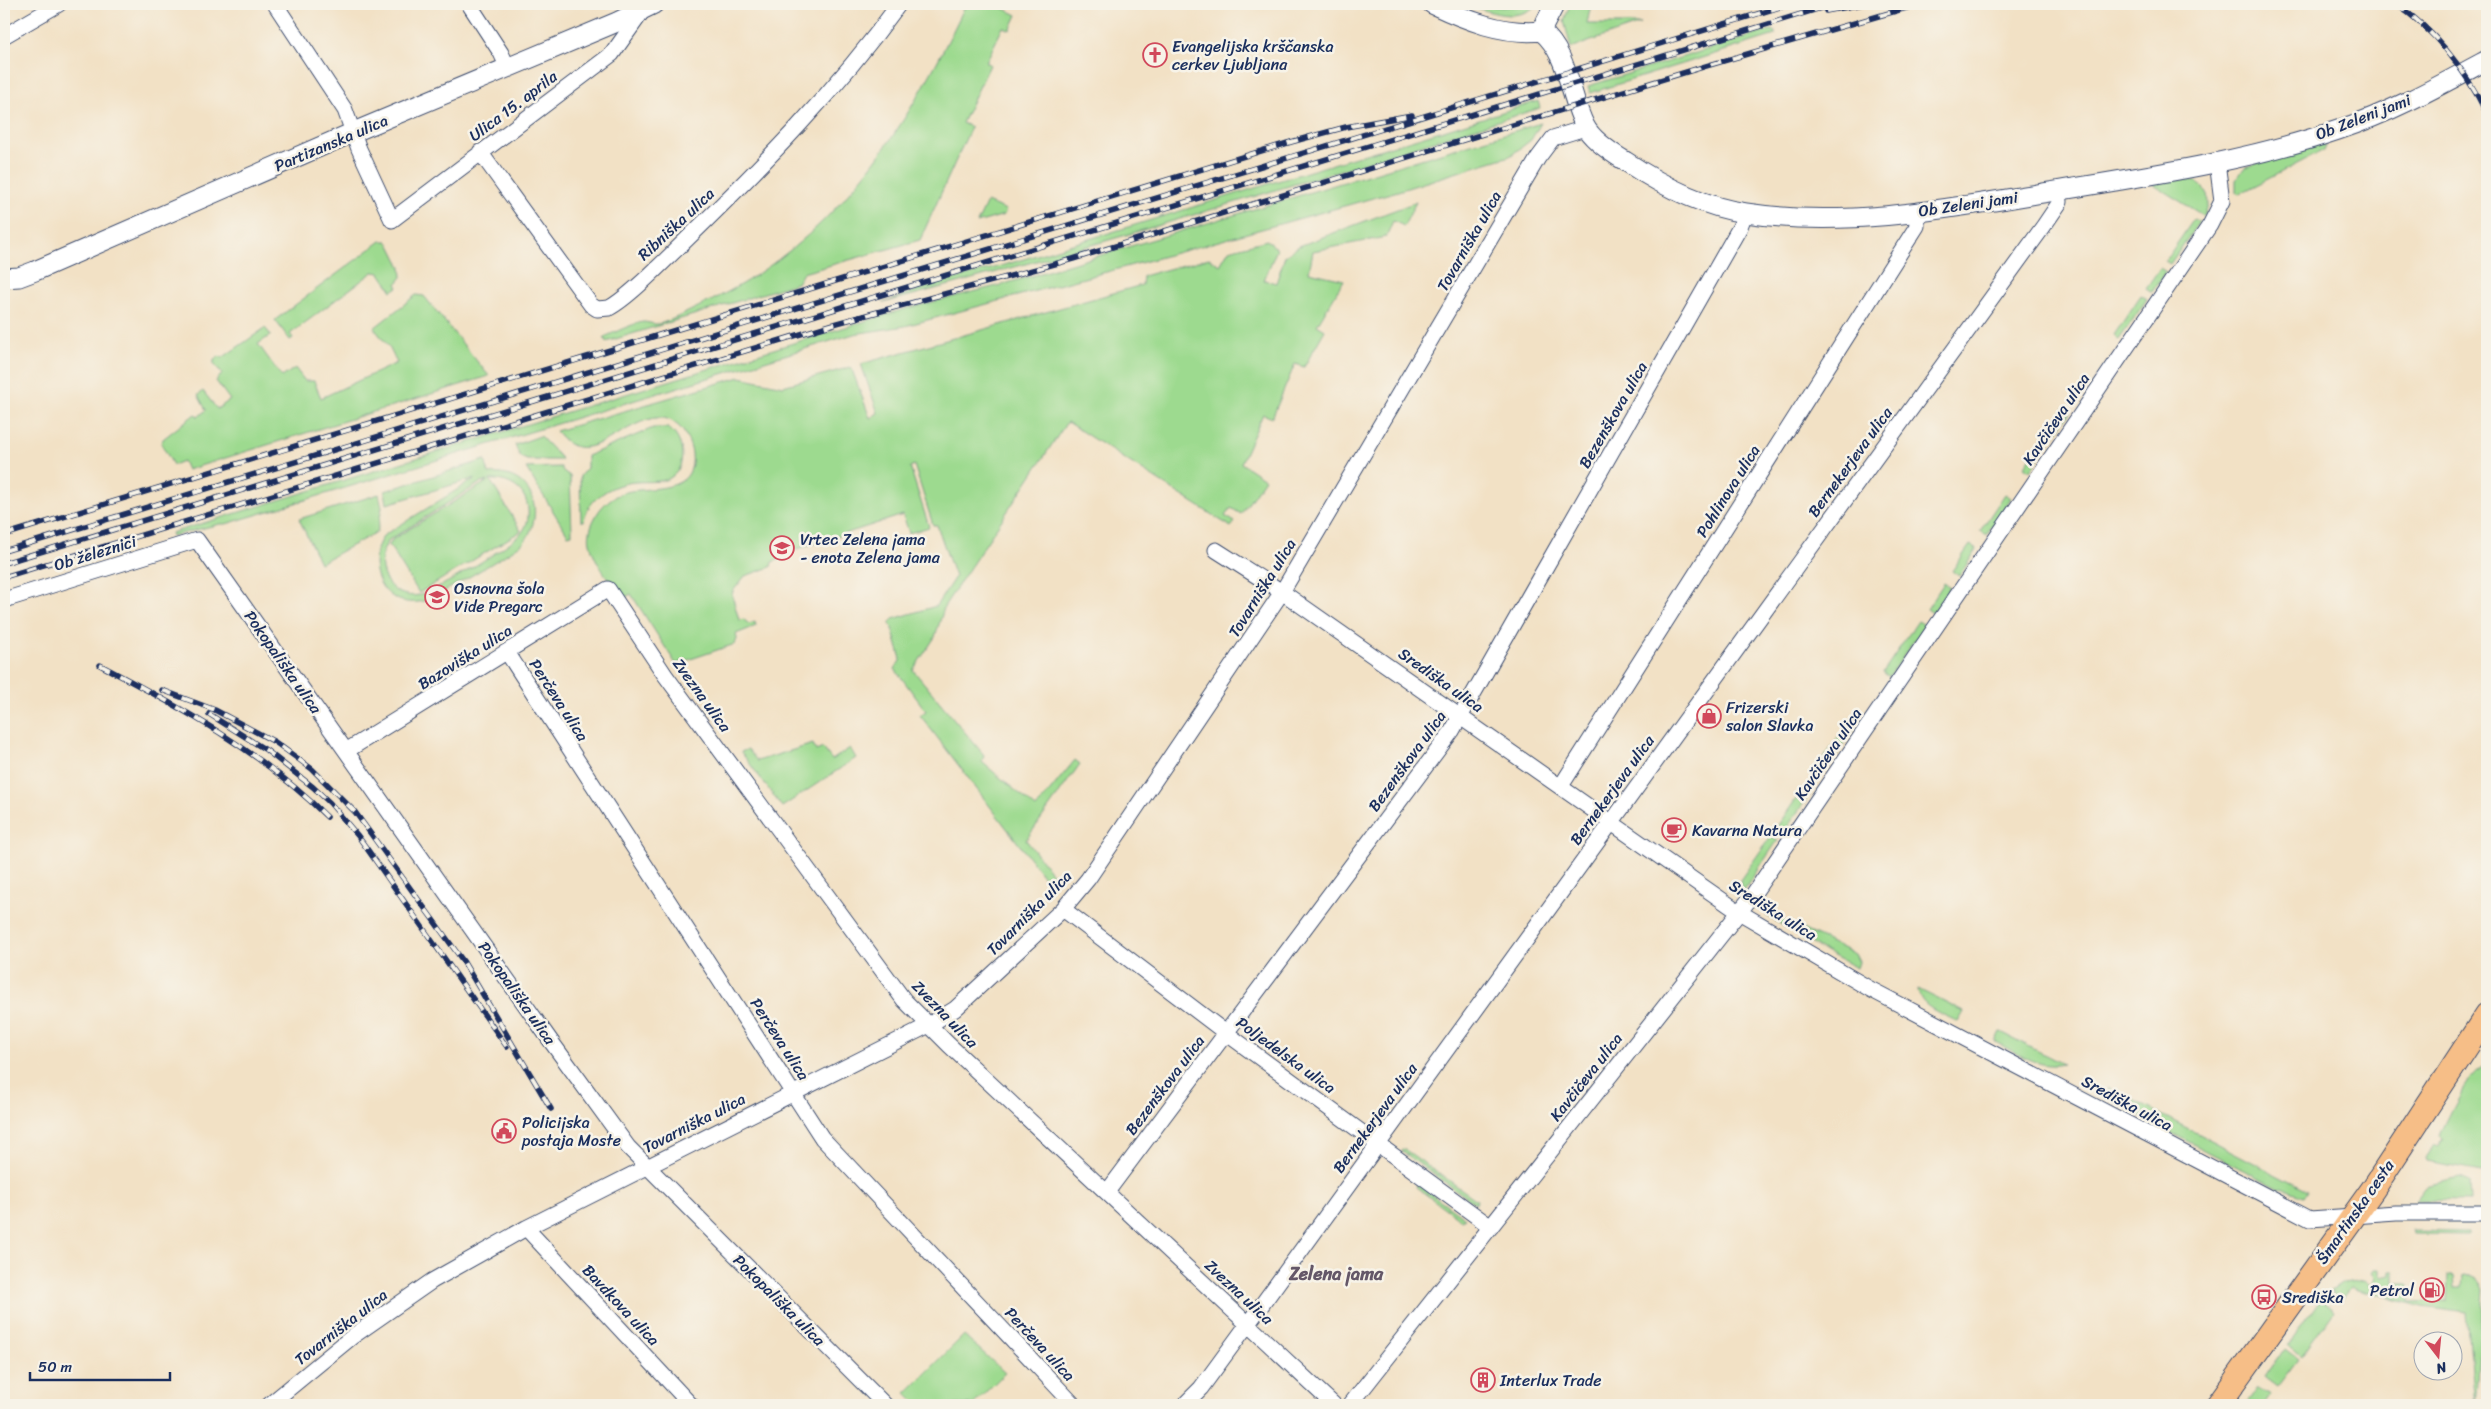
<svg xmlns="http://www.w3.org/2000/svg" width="2491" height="1409" viewBox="0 0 2491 1409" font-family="Sriracha,sans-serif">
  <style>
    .green { fill: #9dda8f; stroke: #5c8476; fill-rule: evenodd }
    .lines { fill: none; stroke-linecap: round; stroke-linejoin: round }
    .minor-casing { stroke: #3b4a6d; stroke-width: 17 }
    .tertiary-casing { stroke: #3b4a6d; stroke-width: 21 }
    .primary-casing { stroke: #3b4a6d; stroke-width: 26 }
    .minor { stroke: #fff; stroke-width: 15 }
    .tertiary { stroke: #fff; stroke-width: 19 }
    .primary { stroke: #f6be87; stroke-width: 24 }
    .rail-casing { stroke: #1b2f5e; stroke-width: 5.5 }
    .rail { stroke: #f7f3e8; stroke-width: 4; stroke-dasharray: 11; stroke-linecap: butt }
    .labels { text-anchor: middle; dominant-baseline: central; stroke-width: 5; stroke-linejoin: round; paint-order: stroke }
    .poi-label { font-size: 16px; fill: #1b2f5e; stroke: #f7f3e8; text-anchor: start }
    .street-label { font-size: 16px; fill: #1b2f5e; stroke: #f7f3e8 }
    .neighbourhood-label { font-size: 18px; font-weight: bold; fill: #645768; stroke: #f7f3e8 }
  </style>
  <rect width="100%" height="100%" fill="#f7f3e8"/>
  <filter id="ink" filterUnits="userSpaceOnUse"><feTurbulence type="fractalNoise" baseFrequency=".02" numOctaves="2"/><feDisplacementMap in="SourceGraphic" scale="10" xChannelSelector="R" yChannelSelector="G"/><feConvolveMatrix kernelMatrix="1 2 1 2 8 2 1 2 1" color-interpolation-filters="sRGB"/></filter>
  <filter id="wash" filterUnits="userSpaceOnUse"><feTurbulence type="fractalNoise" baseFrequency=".0096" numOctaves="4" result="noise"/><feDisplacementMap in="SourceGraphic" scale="20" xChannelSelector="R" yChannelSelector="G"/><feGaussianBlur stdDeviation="1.12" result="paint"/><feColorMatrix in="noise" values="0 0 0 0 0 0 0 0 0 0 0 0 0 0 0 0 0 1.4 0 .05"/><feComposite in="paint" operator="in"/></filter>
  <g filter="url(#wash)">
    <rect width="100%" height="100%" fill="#f2e1c5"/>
    <!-- green -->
    <path class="green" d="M966 4H995L1017 15 1010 30 1003 27 986 62 990 65 962 123 971 127 920 240 803 273 797 283 606 342 604 337C616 332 631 324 643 322 650 322 656 326 662 323 675 319 687 312 700 306 833 245 906 131 966 4Z
      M1472 4 1502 7 1539 4C1517 22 1496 14 1471 6Z
      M1570 4H1591L1587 24H1640L1571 48 1564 21Z
      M1771 30 1775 32V35L1590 93 1588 86Z
      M1538 101 1540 108C1322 176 1104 245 883 303L925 287 998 267Z
      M1541 123 1531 140 1510 156 1477 166 1398 191 1140 263 905 326 854 334 226 524H220L172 536 171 533 908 308 1001 285Z
      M2322 144 2326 145 2324 150 2239 194 2236 192V180L2245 167Z
      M2184 179 2196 181 2207 192 2208 205 2204 216 2152 184Z
      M987 202 1006 210 1004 215 977 223Z
      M1416 202 1404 226 1393 221 1386 237 1313 251 1309 272 1344 280 1317 325 1325 330 1304 367 1295 364 1272 418 1263 414 1241 463 1265 479 1241 514 1231 508 1225 516 1235 522 1231 527 1067 422 945 605 935 637 913 670 984 755 982 762 1036 808 1075 760 1080 764 1026 840 1057 880 1051 886 920 715 926 711 895 669 901 659 891 625 889 623 893 619 936 606 955 577 937 525H933L914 465 910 467 929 527 909 533 903 515 785 553 784 558 772 562 771 567 745 576 733 591 732 595 739 620 743 619 749 624 755 622 756 626 736 634 737 639 735 644 682 662 676 664 631 594 622 599C612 583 594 563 590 543 588 535 591 525 595 518 601 505 612 496 626 492 650 486 697 495 692 453 690 443 685 430 676 424 649 400 607 453 577 447 568 445 562 438 556 431L740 377 783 386 851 367 870 418 878 413 861 364 1142 285 1143 276 1209 258 1220 265 1229 250 1267 240 1277 249 1264 280 1276 283 1285 256 1299 246Z
      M2194 219 2199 222 2170 264 2165 261Z
      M381 241H387L389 243 401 267 402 277 396 284 398 287 392 291 380 273 373 272 290 334 293 338 290 340 275 320Z
      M2160 268 2166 272 2152 292 2146 288Z
      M416 295 424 296 489 376 187 470 183 461 173 465 161 443 163 439 195 414 198 417 206 410 198 395 203 391 217 409 230 400 216 381 222 374 214 364V360L220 356 222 358 265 328 271 335 258 344 282 377 295 368 305 381H314L321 398 397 363 389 347 374 328Z
      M2141 295 2147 299 2119 340 2114 335Z
      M2065 407 2071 411 2050 442 2044 437Z
      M653 428H668C684 438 688 467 670 478 661 483 647 481 636 482 614 483 587 498 584 521H581L580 476 587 468V456Z
      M540 436 560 457 562 460H527L520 457 515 445Z
      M2040 443 2046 447 2030 471 2024 467Z
      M485 460 489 474C506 472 523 478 531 495 538 510 534 528 525 541 521 547 434 599 424 601 383 611 362 566 384 535L476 478 387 504 385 491ZM490 480C504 479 519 485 525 498 530 509 529 522 523 531 515 543 434 593 420 595 387 601 371 564 389 540L480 483 488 481 393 539 389 545 419 593 521 531Z
      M561 467 563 471 570 476 572 534 568 535 526 468Z
      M379 494 382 507 377 532 320 563 299 519Z
      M2005 494 2011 498 1986 535 1980 531Z
      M1970 545 1977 549 1959 576 1952 571Z
      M1944 583 1950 587 1933 613 1927 609Z
      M1918 621 1925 625 1889 677 1883 672Z
      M1854 715 1861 719 1827 769 1820 764Z
      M813 744 816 751 823 748 832 760 850 748 856 758 782 807 741 752 748 749 757 761Z
      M1803 789 1810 794 1784 832 1776 828Z
      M1771 836 1778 840 1744 890 1741 887 1740 880Z
      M1768 913 1855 954 1859 962 1857 968 1822 950 1766 915Z
      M1918 989 1964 1012 1958 1022C1944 1014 1919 1008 1918 989Z
      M2000 1032H2001L2063 1064C2039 1070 2016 1052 1995 1042Z
      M2487 1064V1170L2483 1172 2426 1162 2425 1159 2434 1145 2437 1147 2443 1138 2440 1135C2449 1116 2468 1073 2487 1064Z
      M2108 1087 2308 1191 2304 1196 2282 1188 2280 1189 2129 1111 2115 1100Z
      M1404 1149 1477 1200 1476 1204 1401 1151Z
      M2459 1178 2469 1182 2470 1201 2415 1200 2426 1186Z
      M1418 1184 1465 1218 1461 1220 1416 1187Z
      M2413 1231 2468 1232V1235L2414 1234Z
      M2375 1269H2380V1277L2390 1275V1271H2394V1283H2409V1302L2447 1301 2448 1275H2454L2455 1287H2462L2463 1274C2473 1275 2481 1279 2484 1290L2475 1405 2467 1313 2422 1307 2351 1288 2339 1303 2331 1291 2343 1283 2365 1280 2371 1285 2376 1278 2372 1273Z
      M2319 1301H2323L2334 1310 2301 1356 2288 1345Z
      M964 1335 1005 1373 973 1405H918L906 1393Z
      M2285 1349 2298 1359 2277 1387 2265 1378Z
      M2257 1388 2270 1395 2263 1405H2245Z"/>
  </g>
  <g filter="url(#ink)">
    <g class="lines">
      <!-- minor casing -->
      <g class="minor-casing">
        <path id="minor" d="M275 4 345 110 359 149 392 220 612 54 644 9
          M469 4 501 53 508 68
          M4 36 59 4
          M480 152 591 305 597 309 609 308C630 297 667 258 686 240 764 164 835 92 899 4
          M1216 550 1282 592 1739 912 1870 989 2310 1219 2396 1213H2487
          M4 600 197 540 550 1040 628 1147 885 1405
          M507 652 822 1138 1074 1405
          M346 751 608 589 665 675 904 1000 949 1045 1334 1405
          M1561 786 1917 226 1916 212
          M1063 909 1226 1033 1491 1227
          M1107 1192 1452 731 1740 227 1745 213
          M526 1228 691 1405
          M269 1405 353 1336 432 1281 526 1228 929 1025 955 1009 1063 909 1088 879 1282 592 1538 158 1553 138 1585 128
          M1184 1405 1201 1388 1258 1310 2043 227 2060 202 2059 191
          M1350 1405 1752 896 2210 225 2222 201 2217 162"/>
      </g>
      <!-- tertiary casing -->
      <g class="tertiary-casing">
        <path id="tertiary" d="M1432 4C1466 20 1503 35 1541 31
          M1541 31C1569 54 1569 95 1585 126 1592 140 1612 153 1625 161 1661 185 1702 207 1746 213 1842 228 1942 210 2037 194 2138 177 2241 163 2338 130 2390 113 2439 86 2487 60
          M1541 31 1555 4
          M4 278 19 277 35 271 354 132 617 22 654 4"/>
      </g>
      <!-- primary casing -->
      <g class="primary-casing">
        <path id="primary" d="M2218 1405 2373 1189 2487 1015"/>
      </g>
      <!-- minor -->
      <use href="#minor" class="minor"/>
      <!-- tertiary -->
      <use href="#tertiary" class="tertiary"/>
      <!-- primary -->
      <use href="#primary" class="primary"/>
      <!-- rail casing -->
      <g class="rail-casing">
        <path id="rail" d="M2396 4C2436 31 2466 71 2487 114
          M1826 11 1863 4
          M4 535 1291 142 1346 127 1412 115
          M4 551 1790 4
          M4 563 1834 4
          M4 577 837 323 1073 259 1706 66 1920 4
          M100 665C180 707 262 752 327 817
          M162 690 215 710 275 742 312 769 355 812 463 961 551 1109
          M209 714 266 750 313 787 330 803 358 836 507 1047"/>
      </g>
      <!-- rail -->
      <use href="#rail" class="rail"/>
    </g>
  </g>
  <!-- icons -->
  <defs>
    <g id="church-ring" transform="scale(1.25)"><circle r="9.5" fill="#f7f3e8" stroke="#d1495b" stroke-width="1.5"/><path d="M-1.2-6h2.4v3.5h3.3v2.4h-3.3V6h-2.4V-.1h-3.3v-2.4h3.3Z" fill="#d1495b"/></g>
    <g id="school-ring" transform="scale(1.25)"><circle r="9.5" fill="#f7f3e8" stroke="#d1495b" stroke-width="1.5"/><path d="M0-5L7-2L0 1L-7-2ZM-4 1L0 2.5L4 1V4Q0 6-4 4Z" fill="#d1495b"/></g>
    <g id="shop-ring" transform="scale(1.25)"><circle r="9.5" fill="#f7f3e8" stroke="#d1495b" stroke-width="1.5"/><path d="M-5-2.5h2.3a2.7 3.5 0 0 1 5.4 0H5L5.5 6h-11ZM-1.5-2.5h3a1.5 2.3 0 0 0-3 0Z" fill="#d1495b"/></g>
    <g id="cafe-ring" transform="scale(1.25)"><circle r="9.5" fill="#f7f3e8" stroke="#d1495b" stroke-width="1.5"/><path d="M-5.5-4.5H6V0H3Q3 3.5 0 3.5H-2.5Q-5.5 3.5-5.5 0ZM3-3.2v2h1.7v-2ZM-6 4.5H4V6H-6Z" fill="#d1495b"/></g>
    <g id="civic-ring" transform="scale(1.25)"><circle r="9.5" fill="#f7f3e8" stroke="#d1495b" stroke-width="1.5"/><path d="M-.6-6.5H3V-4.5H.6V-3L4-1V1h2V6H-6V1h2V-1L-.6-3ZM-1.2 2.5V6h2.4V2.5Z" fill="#d1495b"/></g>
    <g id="fuel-ring" transform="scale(1.25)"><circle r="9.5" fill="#f7f3e8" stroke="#d1495b" stroke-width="1.5"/><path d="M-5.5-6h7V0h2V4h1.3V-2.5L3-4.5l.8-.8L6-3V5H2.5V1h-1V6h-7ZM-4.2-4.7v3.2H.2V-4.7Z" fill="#d1495b"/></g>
    <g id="bus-ring" transform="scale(1.25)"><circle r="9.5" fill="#f7f3e8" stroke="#d1495b" stroke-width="1.5"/><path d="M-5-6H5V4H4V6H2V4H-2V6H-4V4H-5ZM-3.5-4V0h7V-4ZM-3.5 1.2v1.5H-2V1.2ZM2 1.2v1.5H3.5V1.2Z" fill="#d1495b"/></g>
    <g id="building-ring" transform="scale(1.25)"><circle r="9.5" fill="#f7f3e8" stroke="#d1495b" stroke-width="1.5"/><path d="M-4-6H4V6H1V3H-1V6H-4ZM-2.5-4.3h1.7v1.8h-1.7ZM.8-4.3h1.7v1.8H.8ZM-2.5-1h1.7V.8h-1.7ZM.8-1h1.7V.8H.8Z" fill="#d1495b"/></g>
  </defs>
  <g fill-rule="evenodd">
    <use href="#church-ring" x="1155" y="55"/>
    <use href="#school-ring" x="782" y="548"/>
    <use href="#school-ring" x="437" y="597"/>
    <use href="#shop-ring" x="1709" y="716"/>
    <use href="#cafe-ring" x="1674" y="830"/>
    <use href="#civic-ring" x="504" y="1131"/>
    <use href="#fuel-ring" x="2432" y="1290"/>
    <use href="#bus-ring" x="2264" y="1297"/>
    <use href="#building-ring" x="1483" y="1380"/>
  </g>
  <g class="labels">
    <!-- poi labels -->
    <g class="poi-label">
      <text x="1172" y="46">Evangelijska krščanska<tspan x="1172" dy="18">cerkev Ljubljana</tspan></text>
      <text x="800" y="539">Vrtec Zelena jama<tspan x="800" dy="18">- enota Zelena jama</tspan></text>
      <text x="454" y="588">Osnovna šola<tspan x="454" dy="18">Vide Pregarc</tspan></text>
      <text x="1726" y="707">Frizerski<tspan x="1726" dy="18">salon Slavka</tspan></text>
      <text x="1692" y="830">Kavarna Natura</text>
      <text x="522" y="1122">Policijska<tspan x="522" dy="18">postaja Moste</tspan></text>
      <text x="2414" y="1290" text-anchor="end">Petrol</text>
      <text x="2282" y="1297">Središka</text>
      <text x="1500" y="1380">Interlux Trade</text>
    </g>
    <!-- street labels -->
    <g class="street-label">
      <text transform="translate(513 106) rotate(-37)">Ulica 15. aprila</text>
      <text transform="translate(2363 117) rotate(-21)">Ob Zeleni jami</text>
      <text transform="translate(331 143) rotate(-23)">Partizanska ulica</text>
      <text transform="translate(1968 204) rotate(-8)">Ob Zeleni jami</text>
      <text transform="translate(676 224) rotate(-43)">Ribniška ulica</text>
      <text transform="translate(1469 241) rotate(-60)">Tovarniška ulica</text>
      <text transform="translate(1613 415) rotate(-60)">Bezenškova ulica</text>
      <text transform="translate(2056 419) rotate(-56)">Kavčičeva ulica</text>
      <text transform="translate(1850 462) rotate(-54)">Bernekerjeva ulica</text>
      <text transform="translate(1728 491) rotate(-58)">Pohlinova ulica</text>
      <text transform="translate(95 553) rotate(-17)">Ob železnici</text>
      <text transform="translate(1262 588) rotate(-58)">Tovarniška ulica</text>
      <text transform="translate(465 657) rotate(-32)">Bazoviška ulica</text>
      <text transform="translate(283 662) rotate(55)">Pokopališka ulica</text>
      <text transform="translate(1441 680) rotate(35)">Središka ulica</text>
      <text transform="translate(702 695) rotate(54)">Zvezna ulica</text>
      <text transform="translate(559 700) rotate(57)">Perčeva ulica</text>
      <text transform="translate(1828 754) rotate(-56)">Kavčičeva ulica</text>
      <text transform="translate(1407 761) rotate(-54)">Bezenškova ulica</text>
      <text transform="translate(1612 790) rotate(-54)">Bernekerjeva ulica</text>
      <text transform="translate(1773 910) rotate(32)">Središka ulica</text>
      <text transform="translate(1029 913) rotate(-45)">Tovarniška ulica</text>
      <text transform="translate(517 993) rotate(55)">Pokopališka ulica</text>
      <text transform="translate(945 1014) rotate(46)">Zvezna ulica</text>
      <text transform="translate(780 1039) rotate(57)">Perčeva ulica</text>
      <text transform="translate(1286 1055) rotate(36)">Poljedelska ulica</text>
      <text transform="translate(1586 1077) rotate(-52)">Kavčičeva ulica</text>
      <text transform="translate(1165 1085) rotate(-53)">Bezenškova ulica</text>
      <text transform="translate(2127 1103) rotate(28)">Središka ulica</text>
      <text transform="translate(1375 1118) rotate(-54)">Bernekerjeva ulica</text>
      <text transform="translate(694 1123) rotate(-27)">Tovarniška ulica</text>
      <text transform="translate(2355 1212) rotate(-55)">Šmartinska cesta</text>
      <text transform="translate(1239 1292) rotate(43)">Zvezna ulica</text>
      <text transform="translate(779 1300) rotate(45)">Pokopališka ulica</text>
      <text transform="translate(621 1305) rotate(47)">Bavdkova ulica</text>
      <text transform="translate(341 1327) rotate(-38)">Tovarniška ulica</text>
      <text transform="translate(1040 1344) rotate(47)">Perčeva ulica</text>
    </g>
    <!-- neighbourhood labels -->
    <g class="neighbourhood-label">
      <text x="1336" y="1274">Zelena jama</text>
    </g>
  </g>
  <!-- margin -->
  <rect width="2491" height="1409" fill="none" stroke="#f7f3e8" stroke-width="20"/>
  <!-- north arrow -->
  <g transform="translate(2438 1356) rotate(164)"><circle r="24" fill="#f7f3e8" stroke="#9fa5b1"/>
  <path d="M0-4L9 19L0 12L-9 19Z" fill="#d1495b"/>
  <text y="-8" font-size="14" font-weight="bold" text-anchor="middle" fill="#1b2f5e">N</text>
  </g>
  <!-- scale -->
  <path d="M30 1372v8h140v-8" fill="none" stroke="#1b2f5e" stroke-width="2.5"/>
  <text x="38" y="1372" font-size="15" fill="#1b2f5e" stroke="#f7f3e8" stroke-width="4" paint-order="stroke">50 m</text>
</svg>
